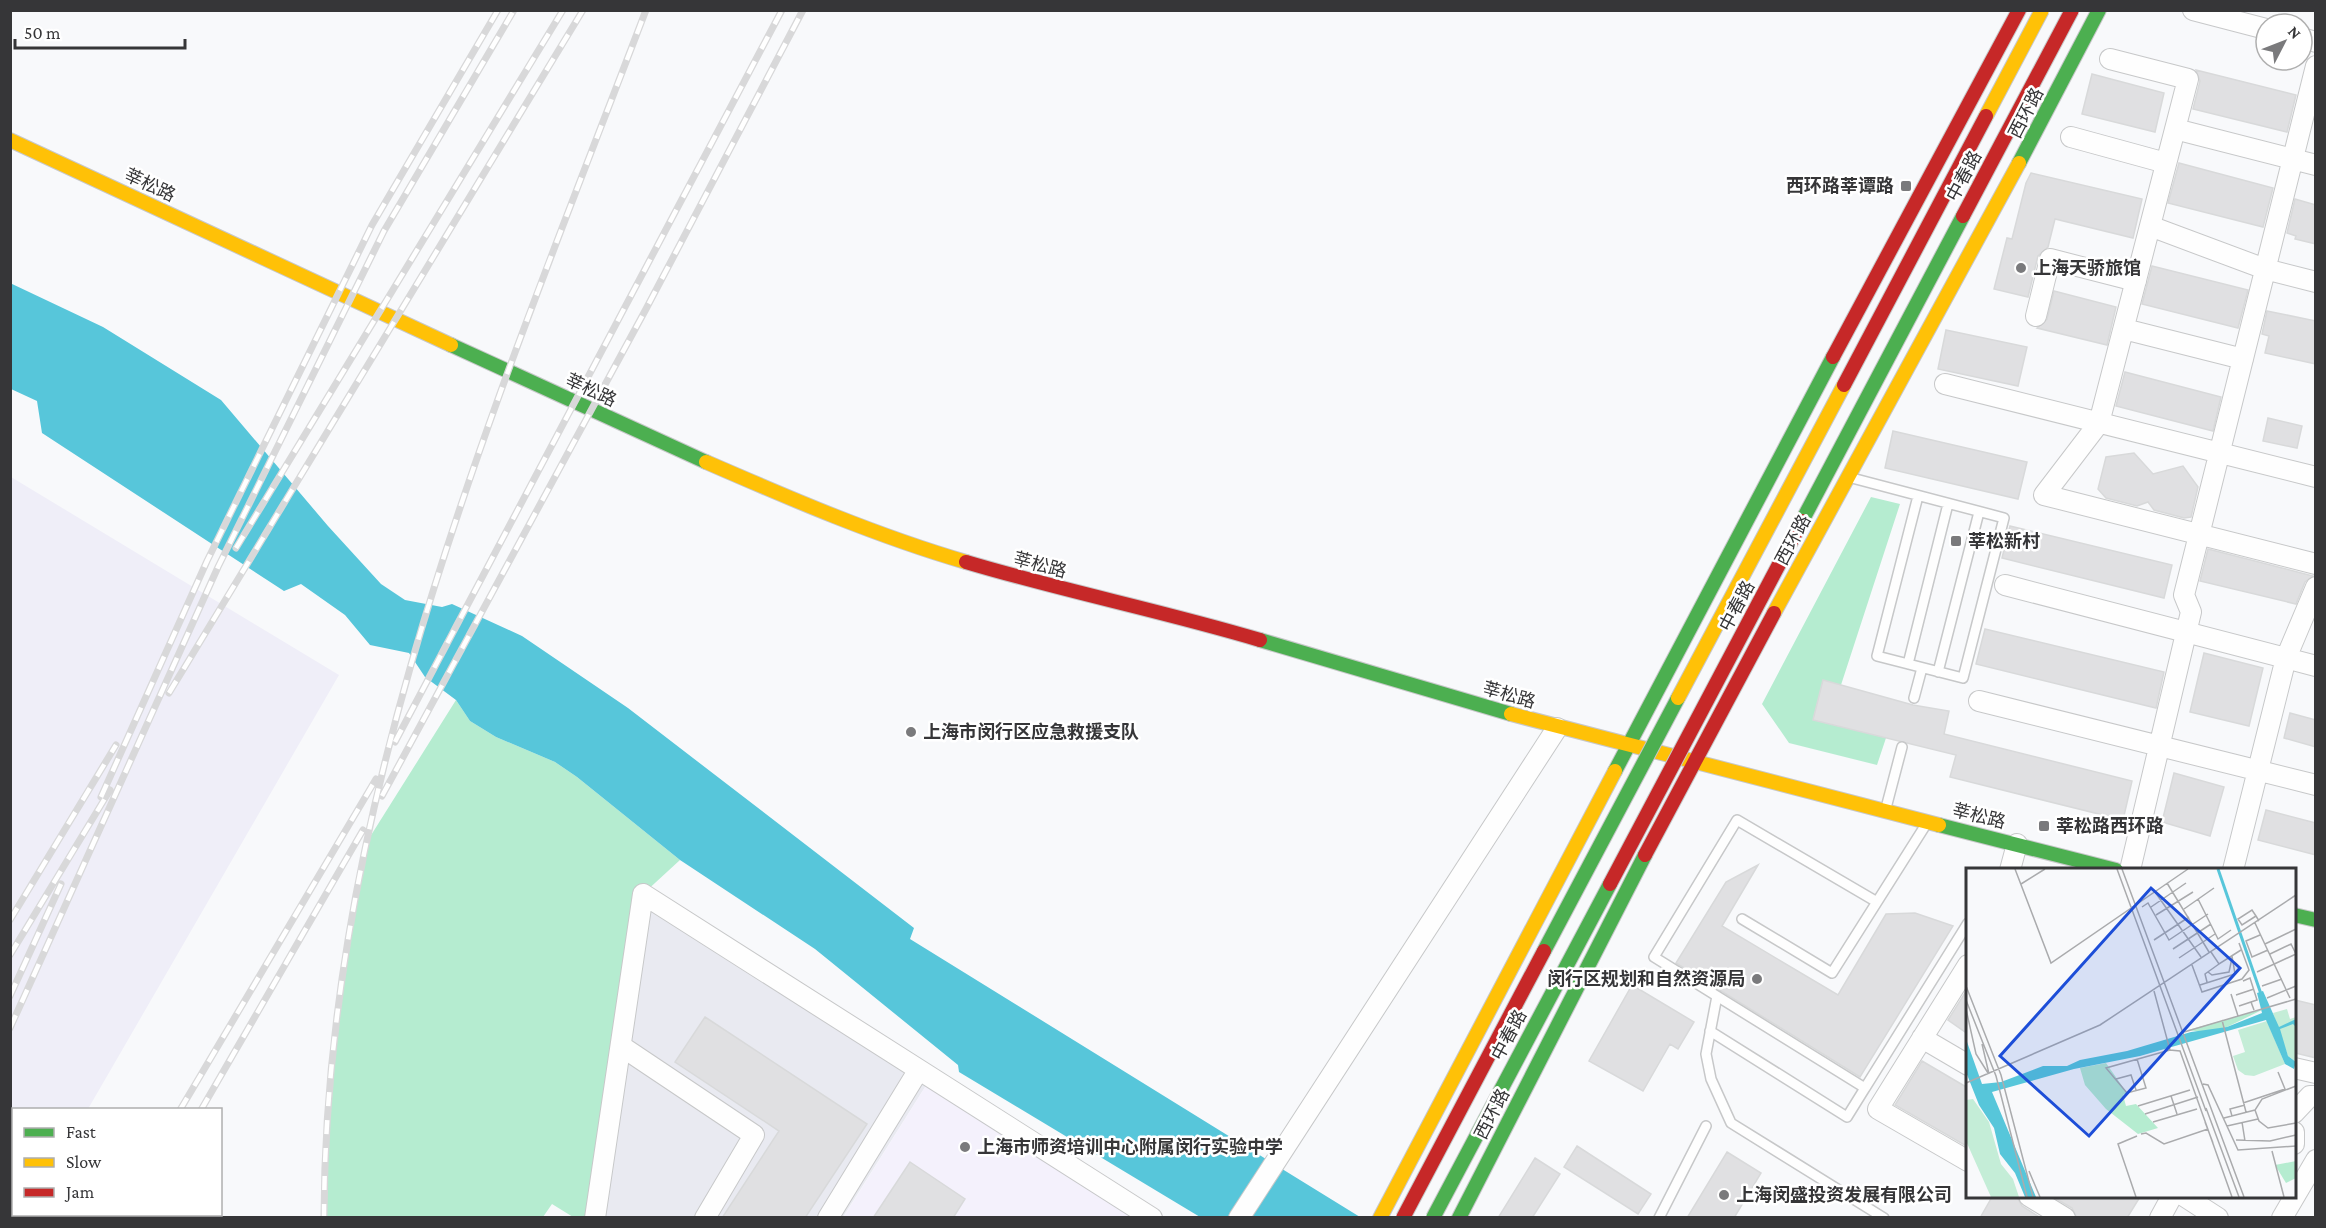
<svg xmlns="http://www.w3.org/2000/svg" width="2326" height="1228" viewBox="0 0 2326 1228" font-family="'Crimson Pro','Noto Sans SC',serif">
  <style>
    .built { fill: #e9eaf1 }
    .industrial { fill: #efeef8 }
    .education { fill: #f4f1fc }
    .forest { fill: #b5ecd0 }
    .water { fill: #57c6da }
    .building { fill: #e0e0e2; stroke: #d8d9da; stroke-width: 1.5 }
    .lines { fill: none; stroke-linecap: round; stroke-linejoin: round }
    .lane-casing { stroke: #c7c8c9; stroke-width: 12 }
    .street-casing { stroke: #c7c8c9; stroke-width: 22 }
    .fast-casing { stroke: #c7c8c9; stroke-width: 16 }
    .slow-casing { stroke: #c7c8c9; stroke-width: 16 }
    .jam-casing { stroke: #c7c8c9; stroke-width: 16 }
    .lane { stroke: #fefefe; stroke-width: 9 }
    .street { stroke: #fefefe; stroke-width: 20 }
    .fast { stroke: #4caf50; stroke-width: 14 }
    .slow { stroke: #ffc107; stroke-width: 14 }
    .jam { stroke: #c62828; stroke-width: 14 }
    .rail-casing { stroke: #d8d8d9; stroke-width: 7 }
    .rail { stroke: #fff; stroke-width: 4.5; stroke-dasharray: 14; stroke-linecap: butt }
    .fast-bridge-casing { stroke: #c7c8c9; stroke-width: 16; stroke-linecap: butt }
    .slow-bridge-casing { stroke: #c7c8c9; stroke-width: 16; stroke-linecap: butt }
    .jam-bridge-casing { stroke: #c7c8c9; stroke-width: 16; stroke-linecap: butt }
    .fast-bridge { stroke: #4caf50; stroke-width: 14 }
    .slow-bridge { stroke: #ffc107; stroke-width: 14 }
    .jam-bridge { stroke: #c62828; stroke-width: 14 }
    .poi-dot { fill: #7a7a7c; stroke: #fff; stroke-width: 2 }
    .labels { text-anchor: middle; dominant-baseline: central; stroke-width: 5; stroke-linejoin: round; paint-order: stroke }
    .street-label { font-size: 18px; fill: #363638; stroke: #fff }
    .poi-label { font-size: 18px; font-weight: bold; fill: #363638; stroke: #fff; text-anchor: start }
    .inset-river { fill: none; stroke: #57c6da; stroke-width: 3 }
    .inset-road { fill: none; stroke: #aaabad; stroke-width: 1.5 }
    .view { fill: #1d4ed8; fill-opacity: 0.15; stroke: #1d4ed8; stroke-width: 3 }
    .inset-edge { fill: none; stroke: #363638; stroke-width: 3 }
  </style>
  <rect width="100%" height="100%" fill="#f8f9fb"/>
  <!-- built -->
  <path class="built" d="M643 894 932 1076 843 1217 595 1218Z"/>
  <!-- industrial -->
  <path class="industrial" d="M11 477 339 675 88 1109 14 1110V1214L28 1215 26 1218 10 1217Z"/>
  <!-- education -->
  <path class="education" d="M932 1076 1152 1218H843Z"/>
  <!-- forest -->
  <path class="forest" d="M1871 497 1900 504 1841 685 1823 681 1813 719 1886 738 1877 765 1789 743 1762 704Z
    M456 700 470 721 496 737 555 762 577 777 680 860 643 894 595 1217H573L552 1204 543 1217 324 1218V1179L335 1030 363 848Z"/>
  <!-- water -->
  <path class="water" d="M10 283 103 327 221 400 328 526 381 584 405 600 442 607 452 604 522 636 628 708 914 928 910 939 1360 1217H1200L959 1072 958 1065 815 949 680 860 577 777 555 762 496 737 470 721 456 700 425 677 409 653 370 645 345 615 301 584 284 591 42 433 37 401 11 389Z"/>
  <!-- building -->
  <path class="building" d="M2196 70 2296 95 2287 132 2193 109 2200 81Z
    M2092 74 2164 93 2155 132 2082 114Z
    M2179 163 2273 188 2263 227 2168 203Z
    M2031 173 2142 199 2133 238 2055 219 2048 247 2038 256 2028 297 1994 289 2007 238 2012 239 2026 183Z
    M2295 199 2316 205V244L2295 239 2296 236 2287 233Z
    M2152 266 2248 290 2238 328 2142 304Z
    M2054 291 2116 307 2107 345 2037 328 2047 319Z
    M2267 311 2316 321V364L2265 353 2269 336 2262 334Z
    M1946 330 2027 347 2018 386 1938 369Z
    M2125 372 2221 397 2213 431 2116 406Z
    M2268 418 2302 426 2297 448 2263 441Z
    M1893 431 2027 462 2018 499 1885 468Z
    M2134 453 2153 474 2183 466 2198 487 2191 517 2184 518 2154 510 2148 502 2137 506 2106 498 2098 489 2106 457Z
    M2010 526 2172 565 2164 598 2002 558Z
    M2208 549 2313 576 2305 582 2296 604 2200 581Z
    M1985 629 2164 672 2156 708 1976 664Z
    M2204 653 2263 668 2249 726 2190 712Z
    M1823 680 1913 705 1949 711 1944 734 2132 781 2123 820 1950 777 1956 755 1813 720Z
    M2290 713 2316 720V747L2284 738Z
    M2174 773 2224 787 2210 836 2162 822Z
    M2266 810 2316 823V855L2258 840Z
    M1758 865 1722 926 1838 995 1886 914 1915 913 1953 926 1860 1077 1676 963 1726 882Z
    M1632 985 1694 1022 1678 1049 1670 1044 1643 1091 1589 1061Z
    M1968 988V1034L1948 1020Z
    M2295 1000 2316 1005V1058L2295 1053Z
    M705 1017 867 1124 805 1218H722L779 1131 675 1062Z
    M1922 1061 1968 1088V1147L1895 1105Z
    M1577 1146 1651 1194 1638 1214 1564 1167Z
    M1727 1152 1761 1173 1734 1218H1687Z
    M1535 1158 1560 1174 1532 1218H1498Z
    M910 1162 965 1199 953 1218H873Z
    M1992 1197H2017L2022 1206 2041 1218H1980Z
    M2053 1197H2140L2127 1218H2077L2072 1208Z"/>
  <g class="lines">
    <!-- lane casing -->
    <g class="lane-casing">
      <path id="lane" d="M1852 478 2004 518 1963 678 1877 656 1918 496
        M1908 664 1948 504
        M1938 672 1979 512
        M1914 698 1922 668
        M1886 808 1902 747
        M1877 902 1737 820 1654 957 1865 1088 1968 923
        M1742 919 1832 973 1925 826
        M1717 996 1706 1054 1711 1079 1731 1123 1884 1218
        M1710 1031 1847 1117 1865 1088
        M1659 1218 1706 1126"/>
    </g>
    <!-- street casing -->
    <g class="street-casing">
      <path id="street" d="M2193 10 2266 29
        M2302 38 2316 42
        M2110 59 2188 79 2099 423 2044 495 2316 564
        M2175 129 2316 165
        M2071 137 2166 163
        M2150 226 2265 269 2316 282
        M2036 316 2050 259 2136 281
        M2124 329 2243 359
        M1945 384 2316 477
        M2005 585 2316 666
        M1979 701 2316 785
        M2010 870 2017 844
        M2130 870 2191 612 2184 595 2316 66
        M2233 870 2286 658 2316 587
        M1968 965 1878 1109 1968 1161
        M1922 1038 1968 1065
        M621 1046 754 1135 705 1218
        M2294 1068 2316 1073
        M2294 1113 2310 1096H2316
        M2294 1132V1144
        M2029 1196 2065 1218
        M2184 1196 2218 1218
        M595 1218 643 894 1152 1218
        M828 1218 918 1071
        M1239 1218 1557 728
        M2160 1218 2172 1196
        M2282 1218 2316 1160"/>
    </g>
    <!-- fast casing -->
    <g class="fast-casing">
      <path id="fast" d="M2019 163 2099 10
        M451 345 706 462
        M1260 640 1511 714
        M1615 771 1833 357
        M1939 825 2116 870
        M2294 915 2316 920
        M1459 1218 1645 855"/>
    </g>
    <!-- slow casing -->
    <g class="slow-casing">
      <path id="slow" d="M10 140 451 345
        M706 462C791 499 877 536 966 562
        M1774 613 2019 163
        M1511 714 1939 825
        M1380 1218 1615 771"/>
    </g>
    <!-- jam casing -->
    <g class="jam-casing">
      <path id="jam" d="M1833 357 2019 10
        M966 562C1063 591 1163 611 1260 640
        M1645 855 1774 613"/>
    </g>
    <!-- lane -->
    <use href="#lane" class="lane"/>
    <!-- street -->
    <use href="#street" class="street"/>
    <!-- fast -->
    <use href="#fast" class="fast"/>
    <!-- slow -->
    <use href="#slow" class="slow"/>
    <!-- jam -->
    <use href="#jam" class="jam"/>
    <!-- rail casing -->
    <g class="rail-casing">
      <path id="rail" d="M236 548 563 10
        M169 693 583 10
        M395 742 782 10
        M382 796 646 309 803 10
        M101 797 207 561 372 225 498 10
        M10 920 116 745
        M10 955 110 790
        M10 996 61 884
        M10 1028 218 567 384 231 514 10
        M180 1110 376 779
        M201 1110 363 830
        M115 1218 117 1214
        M136 1218 138 1214
        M324 1218C325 796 498 398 646 10"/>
    </g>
    <!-- rail -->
    <use href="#rail" class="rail"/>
    <!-- fast-bridge casing -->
    <g class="fast-bridge-casing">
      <path id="fast-bridge" d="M1802 521 1963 216
        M1544 951 1678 698
        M1433 1218 1610 884"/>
    </g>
    <!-- slow-bridge casing -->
    <g class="slow-bridge-casing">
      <path id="slow-bridge" d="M1986 116 2042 10
        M1678 698 1844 385"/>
    </g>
    <!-- jam-bridge casing -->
    <g class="jam-bridge-casing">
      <path id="jam-bridge" d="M1963 216 2072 10
        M1844 385 1986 116
        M1610 884 1802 521
        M1403 1218 1544 951"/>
    </g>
    <!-- fast-bridge -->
    <use href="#fast-bridge" class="fast-bridge"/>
    <!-- slow-bridge -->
    <use href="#slow-bridge" class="slow-bridge"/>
    <!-- jam-bridge -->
    <use href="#jam-bridge" class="jam-bridge"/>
  </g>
  <!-- markers -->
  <g class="poi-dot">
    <rect x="1900" y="180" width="12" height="12" rx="3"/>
    <circle cx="2021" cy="268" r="6"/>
    <rect x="1950" y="535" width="12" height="12" rx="3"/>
    <circle cx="911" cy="732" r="6"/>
    <rect x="2038" y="820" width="12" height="12" rx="3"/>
    <circle cx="1757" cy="979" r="6"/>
    <circle cx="965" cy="1147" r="6"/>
    <circle cx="1724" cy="1195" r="6"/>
  </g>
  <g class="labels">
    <!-- street labels -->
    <g class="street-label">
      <text transform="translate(2026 113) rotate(-63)">西环路</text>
      <text transform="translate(1964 176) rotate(-62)">中春路</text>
      <text transform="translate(150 185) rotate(25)">莘松路</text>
      <text transform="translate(591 390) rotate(25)">莘松路</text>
      <text transform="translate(1793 540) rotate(-62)">西环路</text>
      <text transform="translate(1040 565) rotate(15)">莘松路</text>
      <text transform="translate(1737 606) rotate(-62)">中春路</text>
      <text transform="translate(1509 695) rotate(16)">莘松路</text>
      <text transform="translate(1979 816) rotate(14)">莘松路</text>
      <text transform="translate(1509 1035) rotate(-62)">中春路</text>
      <text transform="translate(1492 1114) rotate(-63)">西环路</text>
    </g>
    <!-- poi labels -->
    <g class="poi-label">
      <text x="1894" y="186" text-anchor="end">西环路莘谭路</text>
      <text x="2033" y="268">上海天骄旅馆</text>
      <text x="1968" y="541">莘松新村</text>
      <text x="923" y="732">上海市闵行区应急救援支队</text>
      <text x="2056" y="826">莘松路西环路</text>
      <text x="1745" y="979" text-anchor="end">闵行区规划和自然资源局</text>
      <text x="977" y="1147">上海市师资培训中心附属闵行实验中学</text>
      <text x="1736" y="1195">上海闵盛投资发展有限公司</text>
    </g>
  </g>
  <!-- overview -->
  <g transform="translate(1966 868)">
    <rect width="330" height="330" fill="#f8f9fb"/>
    <path d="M321 141 324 151 330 149V194L322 188 307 145ZM301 153 319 196 288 208 279 207 272 202 267 188 279 184 272 162ZM7 231 23 254 35 296 47 311 53 329H25L0 273V232Z" fill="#c4edd7"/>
    <path d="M298 141 261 159 237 164 222 162ZM140 195 161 225 157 227 160 238 170 236 192 260 172 266 140 241 119 217 114 200ZM330 293V310L320 315 309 297Z" fill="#b5ecd0"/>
    <path d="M297 123 313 159 330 151V159L327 156 314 161 322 188 330 194 328 201 319 196 300 152 174 188 108 201 26 224 70 329H59L49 305 34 286 28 260 13 237 0 204V171L16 216 35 214 77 198H101L114 192 161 183 225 164 261 159 296 145 291 125Z" fill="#57c6da"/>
    <path class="inset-river" d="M252 1 295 126"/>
    <path class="inset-road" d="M49 1 85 95 222 1M151 1 240 243M156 1 278 329M201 15 243 84M55 16 79 1M189 24 235 89M232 31 252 71 265 62M176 39 182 35 203 72 242 46M185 39 220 15M218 41 248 20M190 47 227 24M290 48 276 57 272 51 286 42 290 48 293 53M289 55 324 130M294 67 280 73 286 89 302 82M188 72 223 49M299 76 330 61M207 81 245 56M245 84 253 96 275 82M304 86 325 76 330 86M213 90 249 66M226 97 236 124 276 111 283 102 273 75M242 104 246 107 263 104 266 90M291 104 330 86M277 113 284 110 291 132 285 134M241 114 239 106 253 96M234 117 269 106 266 88M0 118 35 207 67 329M296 118 316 111M188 123 204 182 214 183 266 329M265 126 272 148M270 127 288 121M301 130 330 118M0 132 30 208 61 329M273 138 285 134 288 142M0 141 10 186 22 205M256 152 280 244M218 164 330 131M16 176 23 206M171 191 180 220 161 225 140 200 204 182M150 211 165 207 170 222M0 215 134 157 330 27M237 216 242 217 272 282 330 278M330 218 296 231 289 242 293 253 302 260 330 255M205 228 211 246M277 235 319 221 312 204M172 238 224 222M240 240 273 329M179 246 232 229M266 248 264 241 279 237M258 250 289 242M187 254 231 241M239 254 247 275M276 254 279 273M261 258 292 251M175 266 180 265 198 276 242 261M270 272 304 273 330 267M306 283 318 329M63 303 74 329M170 329 152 276 171 268"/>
    <path class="view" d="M185 20 274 100 123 268 34 188Z"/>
    <rect width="330" height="330" class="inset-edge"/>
  </g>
  <!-- border -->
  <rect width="2326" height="1228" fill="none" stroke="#363638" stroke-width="24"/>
  <!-- legend -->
  <rect x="12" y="1108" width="210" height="108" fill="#ffffff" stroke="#afafaf" stroke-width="1.5"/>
  <rect x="24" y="1128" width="30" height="9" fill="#4caf50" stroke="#afafaf" stroke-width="1.5"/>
  <text x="66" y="1138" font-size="18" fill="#363638">Fast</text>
  <rect x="24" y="1158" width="30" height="9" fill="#ffc107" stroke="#afafaf" stroke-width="1.5"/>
  <text x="66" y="1168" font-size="18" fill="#363638">Slow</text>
  <rect x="24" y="1188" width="30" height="9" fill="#c62828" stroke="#afafaf" stroke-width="1.5"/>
  <text x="66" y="1198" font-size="18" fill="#363638">Jam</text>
  <!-- north arrow -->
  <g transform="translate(2284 42) rotate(48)"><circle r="28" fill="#ffffff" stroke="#afafaf" stroke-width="1.5"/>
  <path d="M0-4.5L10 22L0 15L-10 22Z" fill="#7a7a7c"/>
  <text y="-9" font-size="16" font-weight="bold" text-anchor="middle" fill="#363638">N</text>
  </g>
  <!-- scale -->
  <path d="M15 39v9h170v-9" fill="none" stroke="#363638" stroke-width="3"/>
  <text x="24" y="39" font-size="18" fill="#363638" stroke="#ffffff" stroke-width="4.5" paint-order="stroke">50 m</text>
</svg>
